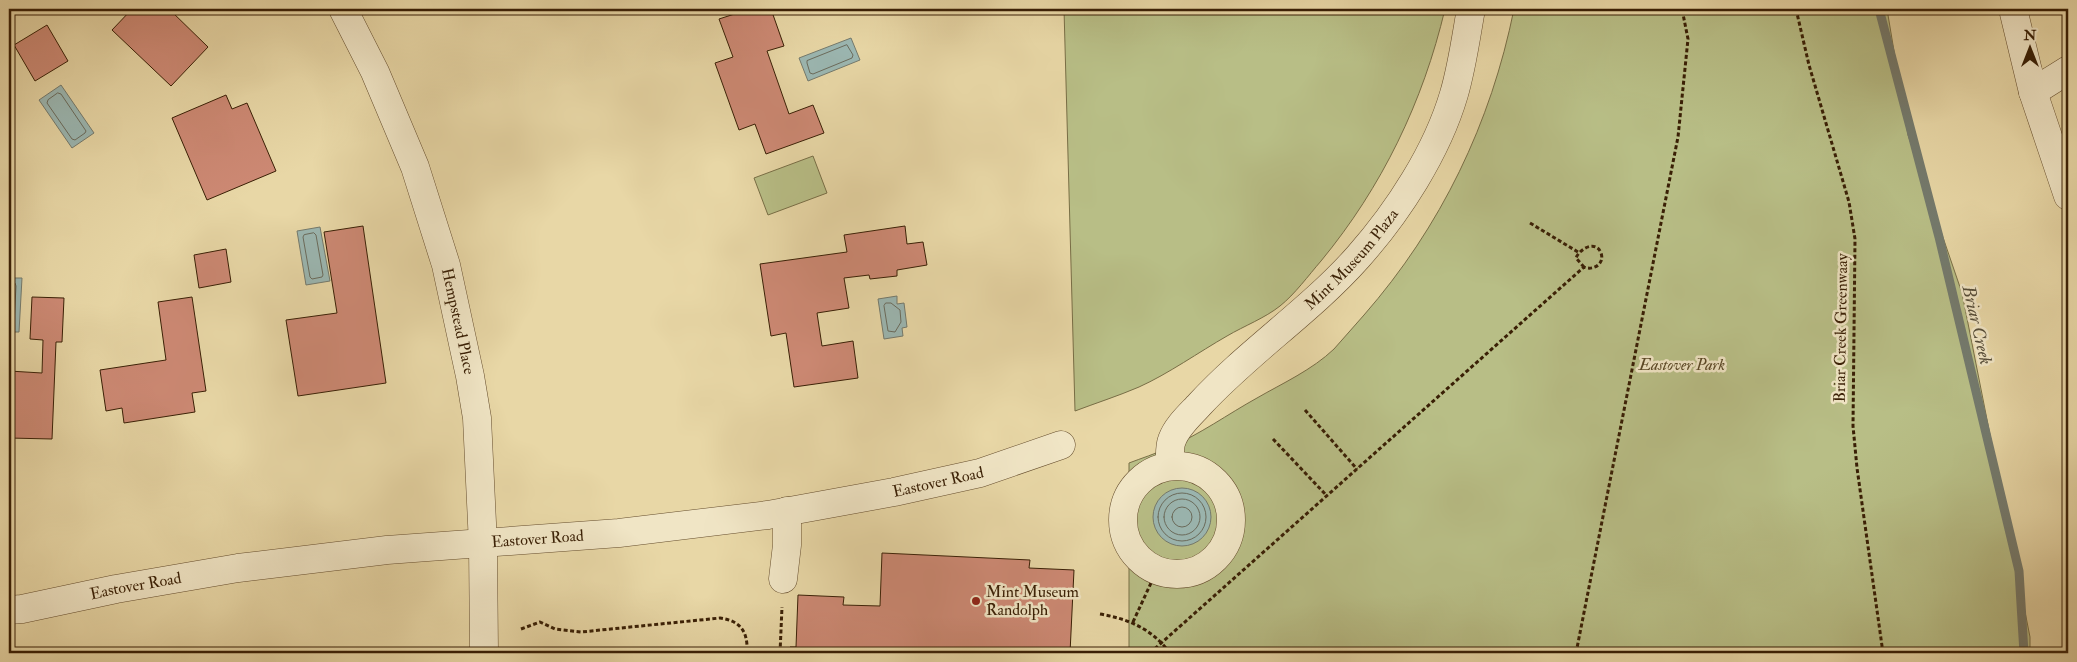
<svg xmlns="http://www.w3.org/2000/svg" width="2077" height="662" viewBox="0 0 2077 662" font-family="'IM FELL Double Pica',serif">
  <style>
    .green { fill: #b8be86; stroke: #786e46 }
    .water { fill: #9bb7b2; stroke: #747a6d }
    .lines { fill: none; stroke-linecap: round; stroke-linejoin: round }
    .shore { stroke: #6a6b5c; stroke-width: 1 }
    .stream { stroke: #747a6d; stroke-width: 9 }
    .building { fill: #cd8974; stroke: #391f05 }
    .minor-casing { stroke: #654d2d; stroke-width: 29 }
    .path { stroke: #391f05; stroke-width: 3; stroke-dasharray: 4 2.5; stroke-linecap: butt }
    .minor { stroke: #f0e5c5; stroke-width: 28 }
    .poi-dot { fill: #8f2418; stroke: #f0e5c5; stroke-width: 2 }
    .labels { text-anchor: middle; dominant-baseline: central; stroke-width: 5; stroke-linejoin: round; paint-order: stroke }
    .street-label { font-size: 16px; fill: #391f05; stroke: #f0e5c5 }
    .park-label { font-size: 16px; font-style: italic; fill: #594725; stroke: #f0e5c5 }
    .poi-label { font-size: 16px; fill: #391f05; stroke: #f0e5c5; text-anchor: start }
    .water-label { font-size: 18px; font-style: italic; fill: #564d39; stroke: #f0e5c5 }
  </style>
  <rect width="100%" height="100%" fill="#e8d7a6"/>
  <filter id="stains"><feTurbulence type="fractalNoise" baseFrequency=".004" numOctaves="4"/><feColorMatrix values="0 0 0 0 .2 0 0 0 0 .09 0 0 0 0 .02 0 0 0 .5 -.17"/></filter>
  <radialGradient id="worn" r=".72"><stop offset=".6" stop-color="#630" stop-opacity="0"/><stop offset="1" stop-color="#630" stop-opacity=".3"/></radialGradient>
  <!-- green -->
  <path class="green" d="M1064 9H1445C1423 102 1382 187 1321 261 1308 276 1295 294 1280 306 1265 318 1244 326 1227 336 1199 352 1168 374 1139 387 1118 396 1096 403 1075 411Z
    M1514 9H1887L1908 135 1962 293 2030 637V653H1129V463C1142 458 1155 454 1168 448 1199 435 1228 414 1257 398 1283 383 1312 370 1334 349 1344 338 1354 326 1364 315 1441 227 1491 123 1514 9Z
    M813 156 827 193 768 215 754 178Z"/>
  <!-- water -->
  <path class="water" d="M851 38 860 60 808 81 799 58Z
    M61 85 94 133 72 148 39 100Z
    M320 227 330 281 306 285 297 231Z
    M9 278H22L19 332H9Z
    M897 296V304L904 303 907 327 902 328 903 336 884 339 878 299Z
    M1153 517a29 29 0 1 1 58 0a29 29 0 1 1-58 0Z"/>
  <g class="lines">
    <!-- shore -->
    <path class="shore" d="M847 45 853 55 852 58 813 74 810 73 807 63V61Z
      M58 93 61 94 86 131 85 133 75 140 72 139 47 103 48 100Z
      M314 233 316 235 323 275 322 277 312 279 310 277 303 237 304 235Z
      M9 283H15L16 286 14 325 9 327
      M886 303H891L900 310 901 322 895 332 888 331 884 306Z
      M1158 517a24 24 0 1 1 48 0a24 24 0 1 1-48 0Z
      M1164 517a18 18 0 1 1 36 0a18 18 0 1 1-36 0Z
      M1172 517a10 10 0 1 1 20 0a10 10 0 1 1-20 0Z"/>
    <!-- stream -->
    <path class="stream" d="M1879 9 1939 237 2019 571 2024 653"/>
  </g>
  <!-- building -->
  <path class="building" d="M132 9H169L208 47 171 86 112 30Z
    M750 9H771L784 46 767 51 789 114 813 105 824 133 766 154 755 124 739 130 715 63 733 57 719 19Z
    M47 25 68 61 35 81 14 45Z
    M226 95 232 109 247 103 276 171 207 200 172 118Z
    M363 226 386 383 298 396 286 320 337 313 324 232Z
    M905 226 907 244 923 242 927 265 897 270V276L870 279 869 275 844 278 849 308 817 313 822 346 853 341 858 378 794 387 786 333 771 336 760 264 847 252 844 235Z
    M226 249 231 282 199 288 194 255Z
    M32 297 64 298 62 342H56L52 439 9 438V371L42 373 43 340 30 339Z
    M192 297 206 391 192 393 195 412 124 423 122 408 106 411 100 370 166 360 158 302Z
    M882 553 1030 560 1029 568 1074 570 1070 653H790V647H796L798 595 844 597 843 605 880 606Z"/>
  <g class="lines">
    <!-- minor casing -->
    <g class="minor-casing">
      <g id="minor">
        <path id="s1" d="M343 9 375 72 415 167 446 265 470 376 477 418 483 544 484 653"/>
        <path d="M2013 9 2033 92 2068 196"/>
        <path d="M2033 92 2068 70"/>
        <path id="s2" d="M1170 466C1170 458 1169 447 1172 440 1177 426 1191 414 1200 404 1249 351 1310 311 1358 257 1398 212 1437 152 1454 94 1462 67 1466 37 1471 9"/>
        <circle cx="1177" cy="520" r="54"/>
        <path d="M783 579 787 545V511"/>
        <path id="s3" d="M9 610 22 609 116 589 238 568 387 550 619 533 768 515 894 492 980 473 1061 445"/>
      </g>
    </g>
    <!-- path -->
    <path class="path" d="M1796 9 1809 65 1849 202 1855 239 1853 426 1857 468 1883 653
      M1530 223 1578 252
      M1305 410 1357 469
      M1273 439 1327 496
      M1100 614C1129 619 1152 629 1170 653
      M1133 622 1157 570
      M521 629 540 622 555 629 581 632 720 618C742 621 748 633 747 653
      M780 653 782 607
      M1150 653 1584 267C1593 271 1605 264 1601 253 1596 240 1580 248 1576 258L1584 267
      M1576 653 1678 137 1688 39 1683 14 1678 9"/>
    <!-- minor -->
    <use href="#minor" class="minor"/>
  </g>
  <!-- markers -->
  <circle class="poi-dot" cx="976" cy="601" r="5"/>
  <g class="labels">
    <!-- street labels -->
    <g class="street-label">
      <text stroke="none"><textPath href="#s2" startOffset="282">Mint Museum Plaza</textPath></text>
      <text stroke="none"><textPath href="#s1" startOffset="334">Hempstead Place</textPath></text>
      <text transform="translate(1841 328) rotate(-89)">Briar Creek Greenwaay</text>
      <text stroke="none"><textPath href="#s3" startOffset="939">Eastover Road</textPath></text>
      <text stroke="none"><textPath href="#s3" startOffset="534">Eastover Road</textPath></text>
      <text stroke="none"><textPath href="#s3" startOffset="129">Eastover Road</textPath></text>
    </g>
    <!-- park labels -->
    <g class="park-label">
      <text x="1682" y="365">Eastover Park</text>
    </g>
    <!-- poi labels -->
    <g class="poi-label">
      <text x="986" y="592">Mint Museum<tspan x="986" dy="18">Randolph</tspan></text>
    </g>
    <!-- water labels -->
    <g class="water-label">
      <text transform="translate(1977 325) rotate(77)">Briar Creek</text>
    </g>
  </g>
  <!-- margin -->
  <rect width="2077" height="662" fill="none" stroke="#e8d7a6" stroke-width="30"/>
  <rect x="10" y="10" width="2057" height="642" fill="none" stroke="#391f05" stroke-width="2.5"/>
  <rect x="15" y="15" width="2047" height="632" fill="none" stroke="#391f05"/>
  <!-- north arrow -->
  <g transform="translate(2030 48)" stroke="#f0e5c5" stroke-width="4" paint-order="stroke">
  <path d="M0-4L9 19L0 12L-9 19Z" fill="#391f05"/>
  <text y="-8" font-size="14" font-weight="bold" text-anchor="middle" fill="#391f05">N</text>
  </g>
  <rect width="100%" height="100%" filter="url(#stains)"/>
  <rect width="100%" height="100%" fill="url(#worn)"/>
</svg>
